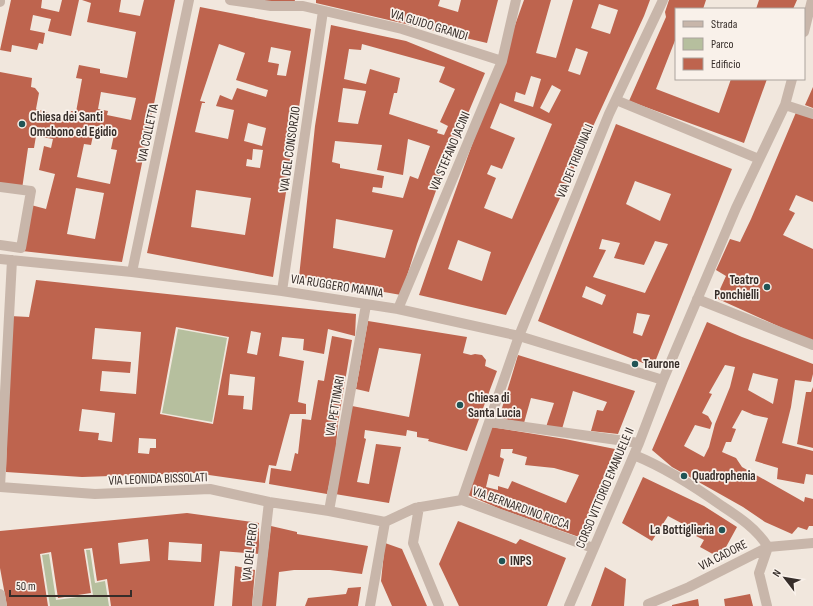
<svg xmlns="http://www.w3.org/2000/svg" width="813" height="606" viewBox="0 0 813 606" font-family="'Sofia Sans Condensed',sans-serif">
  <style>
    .green { fill: #b6bf9e }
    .building { fill: #be644e; fill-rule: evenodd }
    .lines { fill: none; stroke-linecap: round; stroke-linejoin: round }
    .street { stroke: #c8b6aa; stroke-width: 10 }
    .poi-dot { fill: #215455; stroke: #f9f1ea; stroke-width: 1.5 }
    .labels { text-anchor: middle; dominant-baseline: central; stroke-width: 3.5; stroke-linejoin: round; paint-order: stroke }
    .street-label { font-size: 13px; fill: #362d29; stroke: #f9f1ea }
    .poi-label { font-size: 13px; font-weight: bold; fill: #362d29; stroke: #f9f1ea; text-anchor: start }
  </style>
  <rect width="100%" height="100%" fill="#f1e7dd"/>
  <!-- green -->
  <path class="green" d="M178 329 227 338 212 422 162 413Z
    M86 550H90L95 583 105 581 109 606H50L42 555 49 554 56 600 93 595Z"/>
  <!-- building -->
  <path class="building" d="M11 0H42L41 8 59 12 62 0H79L71 36 48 31 51 19 33 15 30 30 45 33 43 44 39 43 37 50 12 45 11 52 0 50Z
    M82 0H121L119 12 140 16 144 0H175L122 262 22 251 31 205 46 209 55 174 39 170 44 146 51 148 53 139 36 136 34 148H28L22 189 0 185V72L32 78 31 87 35 88 39 93 36 109 69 119 71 111 76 112 82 79 76 78 79 65 100 69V73L127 78 136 32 87 22 91 3ZM101 92 136 98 131 120 107 115 108 111 98 109ZM95 126 115 130 111 149 117 150 110 184 77 177 84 144 91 145ZM76 188 104 193 95 239 67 234Z
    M265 0H295L294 3 265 1Z
    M316 0H440L438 6 458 12 461 0H498L487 43 316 3Z
    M524 0H551L536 53 556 58 573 0H650L644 16 506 315 419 295 446 217ZM599 4 618 10 610 34 591 28ZM576 48 588 52 580 75 568 71ZM531 76 541 79 533 107 514 101 516 92 525 95ZM552 85 561 90 549 113 540 108ZM500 103 552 124 512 219 484 208 496 178 487 174 491 165 502 169 515 138 490 128ZM458 240 491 252 482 281 448 269Z
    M669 0H706L703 9H676V38L656 89 719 113 731 79H767L744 143 629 101 666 17 665 12Z
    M759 0H797L793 9H756Z
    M200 7 311 29 273 277 147 253ZM219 44 245 53 236 80 268 90 266 97 237 88 232 100 220 95 216 106 234 110 228 139 195 132 202 103H205V102L200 101ZM271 47 291 51 286 76 277 75 279 64 268 62ZM248 123 266 128 262 146 244 141ZM253 149 263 150 260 168 246 166 247 159 252 160ZM196 190 251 198 245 235 191 227Z
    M331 25 406 41 485 73 438 185 417 244 401 295 299 277 315 126ZM362 44 445 67 439 82 455 89 440 122 448 126 444 135 437 133 438 130 389 114 394 93H397L400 78 370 69 366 84 344 79 349 49 361 50ZM343 88 366 91 358 124 338 122ZM408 139 430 146 418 179 410 176 403 198 372 192 373 187 382 188 384 176 340 168V164L332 162 335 141 382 145 377 170 403 175ZM336 219 393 230 385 258 333 248Z
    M813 87V108L805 105Z
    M797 110 813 117V202L796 195 789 210 795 213 783 235 813 249V342L716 298 726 276 716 270 730 239 740 242 751 219Z
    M616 124 732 169 653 367 538 321ZM635 181 671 194 660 221 626 204ZM602 239 620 243 614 258 644 265 655 241 668 244 645 293 593 277 606 250 599 249ZM586 286 606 295 602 305 582 297ZM637 313 650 315 642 336 633 333Z
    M36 280 356 314 355 336 328 329 324 354 303 350 304 339 282 337 279 356 304 361 298 402 306 404V414H290L276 466 269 465 265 483 195 473 82 477 6 472 10 316 29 317ZM176 327 229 337 213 424 160 414ZM95 328 141 332 136 394 100 391 102 371 130 373 131 362 92 359ZM251 331 261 333 257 355 247 353ZM230 374 255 377 252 410 243 409 244 396 228 395ZM82 409 115 413 112 442 98 440 99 433 79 431ZM139 438 156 439V448H150L149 454 138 453Z
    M368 321 467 337 463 353 471 355 475 354 482 355 486 360 485 366 497 371 467 451 428 441 429 439 417 437V432L407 430 406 436 365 430 364 438 366 439 357 482 369 484 376 444 401 447 389 503 335 494 352 406 409 417 421 354 379 348 369 392 356 389Z
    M707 322 742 337 813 364V374L811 382 795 380 791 407 782 443 813 451V475L806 474 804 484 777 479 778 468 755 461 768 418 754 415 742 410 732 428 736 429 731 442H726L722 452 736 458 742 467 804 502 805 497 813 499V526H809L807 530 798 527 792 534 765 522 743 507 672 467 652 450ZM725 365 735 367 730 387 715 424 709 447 704 457 684 446 695 425 710 429 712 423 708 416 702 413 712 394 709 393ZM753 373 778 379 773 404 748 390Z
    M332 336 352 340 338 423 335 458 327 494 269 484 271 468 291 471 295 453 298 454 302 419 311 420 318 380 324 381Z
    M518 355 635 391 618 434 591 431 597 410 603 411 607 402 573 391 562 429 546 427 554 403 531 398 524 423 499 418Z
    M813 387V448L797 444 806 392H811Z
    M491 427 565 439 615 449 579 537 500 509 468 495ZM501 449H513L512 453 527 457 525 465 554 468 579 475 566 503 512 481 508 489 498 486V490L486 487 489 474 499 477 504 459 500 457Z
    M643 477 704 506 737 527 720 558 700 547 704 540 696 536 698 532 668 516 652 541 622 523Z
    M187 513 259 523V554L220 551 214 606H111L107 579 97 581 92 548 84 549 91 593 58 598 51 552 40 554 48 606H7L0 568V531ZM148 539 150 561 120 564 118 543ZM169 542 202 544 201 562 168 560Z
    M458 521 516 544 520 539 566 558 547 606H459L439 564Z
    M271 526 297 532V534L368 546 362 574 330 570H294L279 572 276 606H261Z
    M385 543 402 549 427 606H392L381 581Z
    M235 566 255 570 252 606H232Z
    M605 567 626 579 624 606H591Z
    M361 587 358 606H305L308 598 346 594 348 588Z
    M750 594 753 606H725L724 599Z
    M698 599 699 606H672V605Z"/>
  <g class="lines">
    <!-- street -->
    <path class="street" d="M230 0 271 6H303L402 29 502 61
      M0 2V0
      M804 32 812 0
      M616 100 759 159
      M785 105 813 114
      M0 187 31 191 21 248 0 245
      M0 259 132 272 282 291 398 309 519 336 663 380
      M12 260 0 487 95 494 210 489 269 502 329 511 385 522
      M132 272 189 0
      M282 291 323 11
      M697 299 813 345
      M398 309 502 61 516 0
      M489 422 639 443
      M634 455C666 468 694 486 722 506 739 517 757 529 768 547L759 573 767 606
      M462 500 519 336 609 114 663 0
      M419 507 413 543 439 606
      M329 511 366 305
      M385 522 415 508 462 500 593 548
      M0 594 2 606
      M648 604 689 587 768 547 813 543
      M257 606 269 502
      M370 606 385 522
      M569 606 639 443 663 380 736 208 785 105 792 79"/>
  </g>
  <!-- markers -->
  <g class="poi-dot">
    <circle cx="22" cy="124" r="4"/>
    <circle cx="767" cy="287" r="4"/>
    <circle cx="635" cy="364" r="4"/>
    <circle cx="460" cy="405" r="4"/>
    <circle cx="684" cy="476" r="4"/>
    <circle cx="722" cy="530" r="4"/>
    <circle cx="502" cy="561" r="4"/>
  </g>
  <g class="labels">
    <!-- street labels -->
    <g class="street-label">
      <text transform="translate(429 25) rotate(17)">VIA GUIDO GRANDI</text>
      <text transform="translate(148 133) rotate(-78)">VIA COLLETTA</text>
      <text transform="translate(290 149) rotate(-82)">VIA DEL CONSORZIO</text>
      <text transform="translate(450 151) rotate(-67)">VIA STEFANO JACINI</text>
      <text transform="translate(575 161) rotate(-68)">VIA DEI TRIBUNALI</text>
      <text transform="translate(337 286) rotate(9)">VIA RUGGERO MANNA</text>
      <text transform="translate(335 406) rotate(-80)">VIA PETTINARI</text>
      <text transform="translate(158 479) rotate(-2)">VIA LEONIDA BISSOLATI</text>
      <text transform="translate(605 488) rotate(-67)">CORSO VITTORIO EMANUELE II</text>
      <text transform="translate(521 508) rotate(20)">VIA BERNARDINO RICCA</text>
      <text transform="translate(250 552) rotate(-83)">VIA DEL PERO</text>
      <text transform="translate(723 555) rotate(-27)">VIA CADORE</text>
    </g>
    <!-- poi labels -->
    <g class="poi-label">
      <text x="30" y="117">Chiesa dei Santi<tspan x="30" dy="15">Omobono ed Egidio</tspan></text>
      <text x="759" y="280" text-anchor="end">Teatro<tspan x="759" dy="15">Ponchielli</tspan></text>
      <text x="643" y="364">Taurone</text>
      <text x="468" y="398">Chiesa di<tspan x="468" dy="15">Santa Lucia</tspan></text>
      <text x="692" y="476">Quadrophenia</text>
      <text x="714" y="530" text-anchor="end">La Bottiglieria</text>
      <text x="510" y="561">INPS</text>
    </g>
  </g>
  <!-- legend -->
  <rect x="675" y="8" width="130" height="72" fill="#f9f1ea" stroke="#aba39d"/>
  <rect x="683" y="21" width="20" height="6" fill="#c8b6aa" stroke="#aba39d"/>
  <text x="711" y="28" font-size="12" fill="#362d29">Strada</text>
  <rect x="683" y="38" width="20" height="12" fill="#b6bf9e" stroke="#aba39d"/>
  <text x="711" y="48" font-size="12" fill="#362d29">Parco</text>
  <rect x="683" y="58" width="20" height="12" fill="#be644e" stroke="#aba39d"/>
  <text x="711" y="68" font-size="12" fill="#362d29">Edificio</text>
  <!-- north arrow -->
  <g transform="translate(785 578) rotate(301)" stroke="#f9f1ea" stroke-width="3" paint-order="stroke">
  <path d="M0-3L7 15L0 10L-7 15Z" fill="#362d29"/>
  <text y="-6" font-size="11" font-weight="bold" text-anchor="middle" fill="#362d29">N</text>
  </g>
  <!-- scale -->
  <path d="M10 590v6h121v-6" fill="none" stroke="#362d29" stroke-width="2"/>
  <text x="16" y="590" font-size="12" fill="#362d29" stroke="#f9f1ea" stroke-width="3" paint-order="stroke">50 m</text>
</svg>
